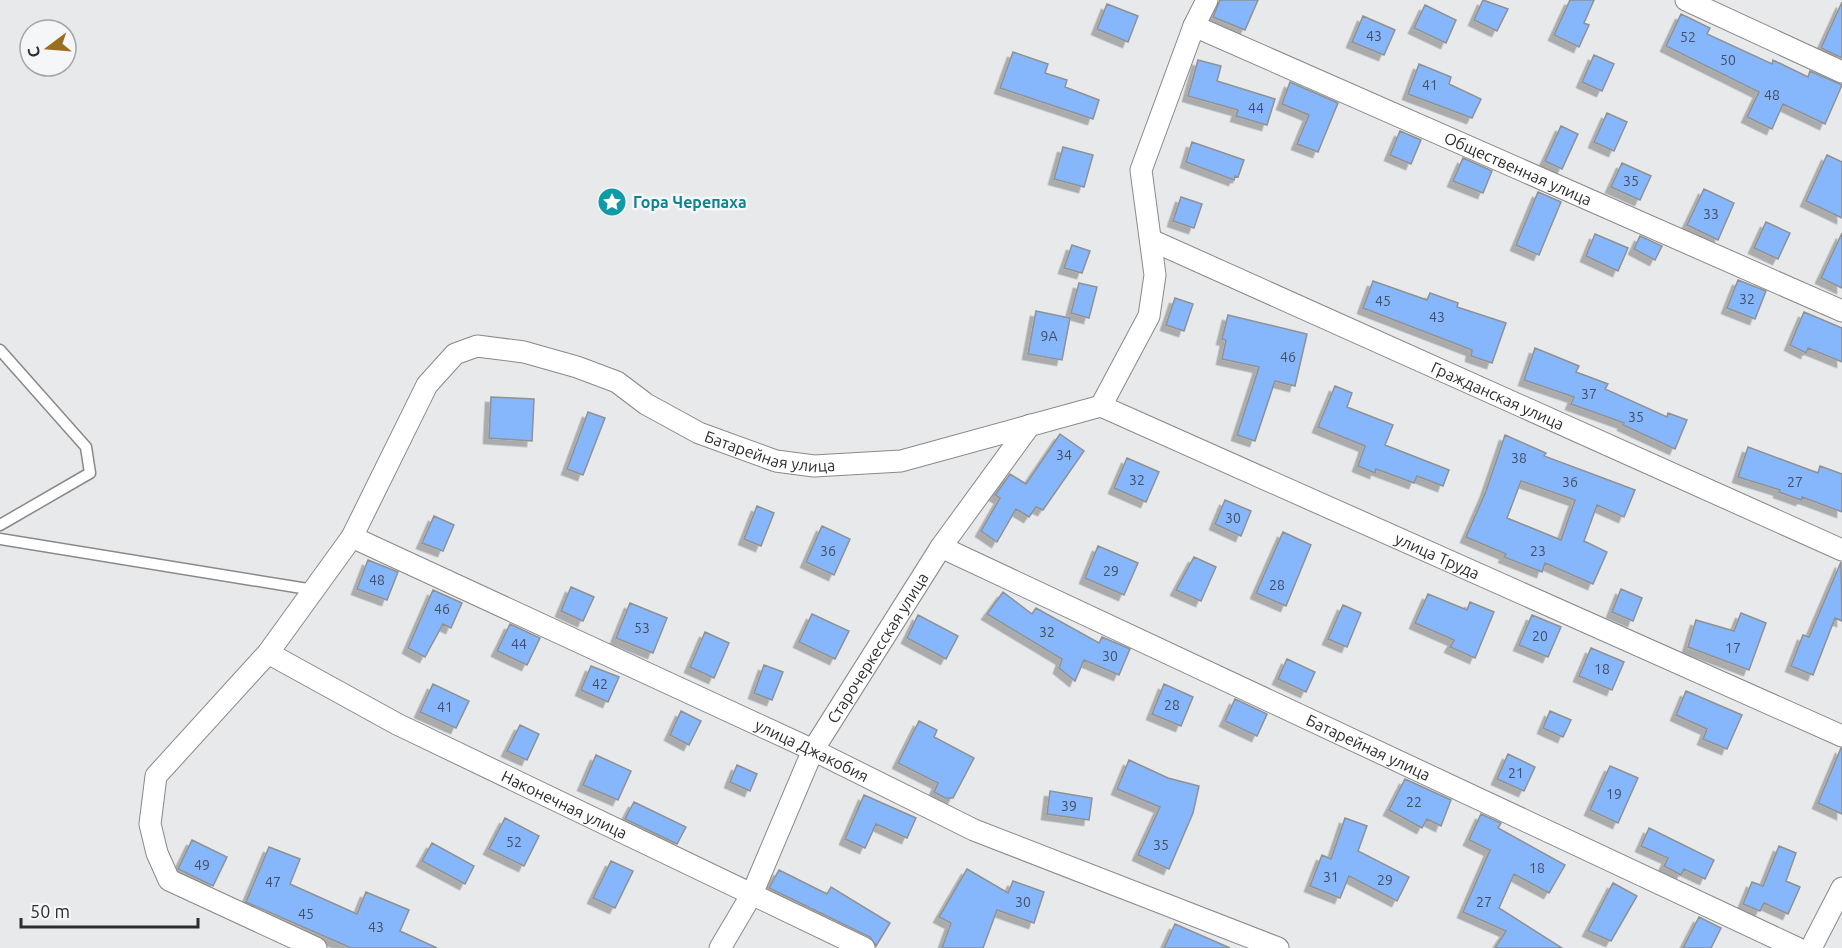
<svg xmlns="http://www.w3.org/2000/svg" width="1842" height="948" viewBox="0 0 1842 948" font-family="Ubuntu,sans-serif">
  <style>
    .building { fill: #86b6fc; stroke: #909192; stroke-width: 1.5; fill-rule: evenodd; filter: url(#shadow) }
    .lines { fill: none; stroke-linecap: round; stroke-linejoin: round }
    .lane-casing { stroke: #88898b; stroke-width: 13 }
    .street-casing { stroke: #88898b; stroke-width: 23 }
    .lane { stroke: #fff; stroke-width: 10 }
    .street { stroke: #fff; stroke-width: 21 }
    .labels { text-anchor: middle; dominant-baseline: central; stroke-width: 5; stroke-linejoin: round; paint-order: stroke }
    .number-label { font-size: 14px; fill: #435062 }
    .street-label { font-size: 16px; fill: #2d2e2e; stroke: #f5f6f8 }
    .culture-label { font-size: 16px; font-weight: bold; fill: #0d838f; stroke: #f5f6f8; text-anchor: start }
  </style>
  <defs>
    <filter id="shadow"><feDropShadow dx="-5.5" dy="5.5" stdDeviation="0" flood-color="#0004"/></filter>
  </defs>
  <rect width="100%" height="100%" fill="#e8e9eb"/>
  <!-- building -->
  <path class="building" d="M1220 0H1258L1245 30 1213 17Z
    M1483 0 1508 9 1497 31 1474 20Z
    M1570 0H1594L1584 23 1589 25 1579 47 1554 35Z
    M1842 2V58L1821 48Z
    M1107 4 1138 16 1128 42 1097 29Z
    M1425 5 1456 20 1446 43 1414 28Z
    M1681 14 1710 28 1707 34 1772 64 1773 60 1808 77 1810 71 1842 85 1825 124 1783 104 1772 129 1747 117 1759 92 1666 46Z
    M1363 16 1395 30 1384 55 1352 42Z
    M1013 52 1048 64 1045 73 1067 80 1065 87 1099 100 1093 119 1000 88Z
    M1594 55 1614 64 1602 91 1582 82Z
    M1198 60 1221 66 1217 81 1275 99 1267 125 1236 116 1238 110 1188 96Z
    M1419 64 1451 77 1449 84 1481 99 1472 118 1408 94Z
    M1290 82 1338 103 1318 152 1297 144 1309 115 1282 104Z
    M1607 113 1627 122 1614 151 1594 142Z
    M1561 126 1578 134 1562 169 1545 161Z
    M1400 131 1421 140 1411 164 1390 155Z
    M1192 142 1244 160 1238 177 1235 176 1234 180 1186 162Z
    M1063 147 1093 155 1084 187 1054 179Z
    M1827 155 1842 162V218L1806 201Z
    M1463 158 1492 171 1483 193 1453 181Z
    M1622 163 1651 176 1640 200 1611 187Z
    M1704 189 1734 203 1718 240 1687 225Z
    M1538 192 1561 202 1539 255 1516 245Z
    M1181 197 1202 204 1194 228 1173 221Z
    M1766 222 1790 233 1778 259 1754 248Z
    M1842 233V288L1821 278Z
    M1595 234 1628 248 1618 271 1586 256Z
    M1640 236 1662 246 1655 260 1634 249Z
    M1072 245 1090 251 1082 273 1064 268Z
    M1738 280 1766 291 1755 319 1727 308Z
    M1373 281 1427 300 1430 293 1458 303 1457 307 1506 323 1492 363 1471 356 1472 350 1363 308Z
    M1079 283 1097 287 1089 318 1071 313Z
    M1175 298 1193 304 1184 331 1166 325Z
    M1036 311 1070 318 1062 360 1028 354Z
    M1804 312 1842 328V362L1808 348 1806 353 1790 345Z
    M1228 315 1307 334 1295 386 1275 381 1255 441 1237 435 1259 367 1222 359 1226 340 1222 339Z
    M1535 348 1579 366 1576 372 1608 384 1605 389 1667 417 1668 413 1687 420 1675 449 1623 425 1624 423 1571 404 1574 397 1524 380Z
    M1335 386 1352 393 1347 407 1393 425 1385 445 1449 470 1443 486 1417 476 1414 483 1376 469 1375 473 1358 466 1365 446 1318 427Z
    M491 397 534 399 532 441 489 438Z
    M588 412 605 418 583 475 567 469Z
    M1060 434 1084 451 1043 510 1036 507 1029 517 1016 509 997 542 981 531 1000 498 995 495 1010 474 1026 484Z
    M1505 435 1546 453 1544 456 1635 490 1624 517 1597 505 1584 541 1607 552 1593 584 1545 563 1542 572 1504 557 1506 554 1466 537 1486 491ZM1521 481 1575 500 1561 540 1507 518Z
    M1748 447 1818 473 1820 466 1842 474V512L1802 497 1801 500 1779 492 1780 490 1738 477Z
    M1127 458 1159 472 1146 502 1114 488Z
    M1225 500 1251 511 1241 536 1215 524Z
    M757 506 774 513 761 546 744 539Z
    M434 516 454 525 443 551 422 543Z
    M822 526 850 539 834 575 806 562Z
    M1283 532 1311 545 1286 606 1256 593Z
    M1098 546 1138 563 1124 595 1085 578Z
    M1194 557 1216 567 1201 601 1176 590Z
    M368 560 398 572 387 600 357 589Z
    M1841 562 1842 621 1835 618 1813 675 1791 666 1803 635 1809 637Z
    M571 587 594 597 583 621 561 611Z
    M1621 589 1642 598 1633 621 1612 612Z
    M433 590 462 603 451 628 443 624 425 657 408 648Z
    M1003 592 1032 614 1036 608 1099 643 1102 637 1130 649 1119 675 1084 660 1075 681 1059 668 1062 659 987 614Z
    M1428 594 1467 610 1470 602 1494 612 1475 658 1450 647 1454 640 1415 623Z
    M630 603 667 618 653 653 616 638Z
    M1343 605 1361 613 1347 647 1328 639Z
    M1741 613 1766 623 1749 670 1688 647 1696 620 1734 631Z
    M812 614 849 631 835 659 799 642Z
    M918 615 958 636 946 659 907 638Z
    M1532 615 1561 627 1548 657 1519 645Z
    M510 624 540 638 527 665 497 651Z
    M705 632 729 643 714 678 690 667Z
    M1591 648 1624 662 1612 690 1579 676Z
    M1287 659 1315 672 1306 692 1278 679Z
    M764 665 783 672 772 700 754 693Z
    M591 666 619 677 608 702 581 690Z
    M433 684 469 701 456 728 420 712Z
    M1164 684 1193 697 1181 726 1152 714Z
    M1686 691 1742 715 1727 749 1703 739 1707 729 1676 715Z
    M1235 699 1267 714 1257 736 1225 721Z
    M681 711 701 721 689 745 670 735Z
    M1550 711 1571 720 1563 737 1543 728Z
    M919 721 937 730 934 737 974 758 953 798H945L934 792 938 783 898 763Z
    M520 725 539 734 527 760 507 751Z
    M1841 748 1842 749V814L1818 803Z
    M1508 754 1535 767 1524 791 1497 779Z
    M596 755 631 771 618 800 583 785Z
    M1129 760 1168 778 1199 786 1193 813 1169 869 1138 855 1160 807 1117 789Z
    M737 765 757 774 750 791 730 782Z
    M1610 766 1638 778 1618 823 1590 810Z
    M1405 779 1451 800 1441 826 1427 819 1422 828 1389 810Z
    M1050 791 1092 798 1089 820 1047 814Z
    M864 795 916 818 907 838 876 824 865 848 845 839Z
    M634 802 686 827 677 844 625 819Z
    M1481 814 1501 823 1498 828 1565 865 1549 893 1514 874 1499 908 1562 948H1495L1506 931 1463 912 1490 850 1469 840Z
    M505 818 539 836 524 866 489 849Z
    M1345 818 1367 826 1358 851 1409 877 1397 901 1349 876 1340 898 1310 886 1322 855 1331 859Z
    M1649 828 1714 860 1705 879 1684 869 1681 875 1664 866 1668 858 1641 846Z
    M192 840 227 857 213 886 178 869Z
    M432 843 474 866 465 884 422 861Z
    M1779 846 1796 853 1786 881 1800 887 1788 914 1764 903 1760 911 1743 904 1752 882 1763 886Z
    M269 847 300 859 290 884 357 914 366 892 409 910 400 931 437 948H351L246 902Z
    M611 861 633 871 615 908 593 898Z
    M967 869 1008 893 1013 881 1044 892 1034 923 997 910 983 948H942L951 923 939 917Z
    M779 870 827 894 831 887 890 923 876 946 870 937 769 888Z
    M1613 883 1637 896 1611 941 1588 931Z
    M1699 917 1721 928 1711 948H1683Z
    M1175 924 1230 948H1164Z"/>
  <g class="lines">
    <!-- lane casing -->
    <g class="lane-casing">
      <path id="lane" d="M0 350 86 447 90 473 0 525
        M0 539 314 590"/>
    </g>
    <!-- street casing -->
    <g class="street-casing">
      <g id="street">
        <path d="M1686 0 1842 72"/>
        <path id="s1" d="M1194 26 1842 311"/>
        <path id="s2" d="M1151 240 1842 550"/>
        <path d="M1101 406 1149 316 1155 275 1141 170 1194 26 1207 0"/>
        <path id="s3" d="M352 537 813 750 974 830 1278 948"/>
        <path id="s4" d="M941 547 1797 948"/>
        <path id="s5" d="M268 653 397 724 864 948"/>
        <path id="s6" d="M316 948 169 880 157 853 150 824 156 776 268 653 352 537 427 385 455 354 477 346 524 352 577 367 617 382 646 404 699 433 776 461 814 466 901 461 1101 406 1842 736"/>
        <path id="s7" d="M720 948 752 894 813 750 941 547 1030 425"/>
        <path d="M1811 948 1842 888"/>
      </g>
    </g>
    <!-- lane -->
    <use href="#lane" class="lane"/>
    <!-- street -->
    <use href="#street" class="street"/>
  </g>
  <!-- icons -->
  <defs>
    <g id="sight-disc" transform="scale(1.5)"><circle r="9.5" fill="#0f9aa8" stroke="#f5f6f8"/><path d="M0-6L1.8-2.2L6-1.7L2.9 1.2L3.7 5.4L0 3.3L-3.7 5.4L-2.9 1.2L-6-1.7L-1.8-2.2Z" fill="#fff"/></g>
  </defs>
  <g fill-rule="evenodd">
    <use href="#sight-disc" x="612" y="202"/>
  </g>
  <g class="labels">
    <!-- number labels -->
    <g class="number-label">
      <text x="1374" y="36">43</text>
      <text x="1688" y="37">52</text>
      <text x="1728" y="60">50</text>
      <text x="1430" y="85">41</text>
      <text x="1772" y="95">48</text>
      <text x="1256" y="108">44</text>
      <text x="1631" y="181">35</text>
      <text x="1711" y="214">33</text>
      <text x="1747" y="299">32</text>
      <text x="1383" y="301">45</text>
      <text x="1437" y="317">43</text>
      <text x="1049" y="336">9А</text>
      <text x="1288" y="357">46</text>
      <text x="1589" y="394">37</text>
      <text x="1636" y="417">35</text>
      <text x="1064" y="455">34</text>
      <text x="1519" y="458">38</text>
      <text x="1137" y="480">32</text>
      <text x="1570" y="482">36</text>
      <text x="1795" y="482">27</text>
      <text x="1233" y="518">30</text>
      <text x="828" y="551">36</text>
      <text x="1538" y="551">23</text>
      <text x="1111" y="571">29</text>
      <text x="377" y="580">48</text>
      <text x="1277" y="585">28</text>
      <text x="442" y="609">46</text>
      <text x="642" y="628">53</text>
      <text x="1047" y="632">32</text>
      <text x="1540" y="636">20</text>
      <text x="519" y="644">44</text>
      <text x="1733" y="648">17</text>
      <text x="1110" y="656">30</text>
      <text x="1602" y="669">18</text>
      <text x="600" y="684">42</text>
      <text x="1172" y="705">28</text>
      <text x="445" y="707">41</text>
      <text x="1516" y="773">21</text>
      <text x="1614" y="794">19</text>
      <text x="1414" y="802">22</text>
      <text x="1069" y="806">39</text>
      <text x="514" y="842">52</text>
      <text x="1161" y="845">35</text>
      <text x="202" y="865">49</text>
      <text x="1537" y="868">18</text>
      <text x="1331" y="877">31</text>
      <text x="1385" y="880">29</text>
      <text x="273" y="882">47</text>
      <text x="1023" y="902">30</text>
      <text x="1484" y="902">27</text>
      <text x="306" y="914">45</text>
      <text x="376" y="927">43</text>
    </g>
    <!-- street labels -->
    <g class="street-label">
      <text stroke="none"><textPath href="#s1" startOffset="354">Общественная улица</textPath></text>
      <text stroke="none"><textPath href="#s2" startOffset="380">Гражданская улица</textPath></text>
      <text stroke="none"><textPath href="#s6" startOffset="1130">Батарейная улица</textPath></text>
      <text stroke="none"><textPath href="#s6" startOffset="1839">улица Труда</textPath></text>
      <text stroke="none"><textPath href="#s7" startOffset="340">Старочеркесская улица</textPath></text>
      <text stroke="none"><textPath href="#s4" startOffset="472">Батарейная улица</textPath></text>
      <text stroke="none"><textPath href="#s3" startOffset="507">улица Джакобия</textPath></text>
      <text stroke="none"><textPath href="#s5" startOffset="333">Наконечная улица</textPath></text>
    </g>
    <!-- culture labels -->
    <g class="culture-label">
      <text x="633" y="202">Гора Черепаха</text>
    </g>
  </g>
  <!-- north arrow -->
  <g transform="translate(48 48) rotate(254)"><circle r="28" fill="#f5f6f8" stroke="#a5a6a7" stroke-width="1.5"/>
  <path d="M0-4.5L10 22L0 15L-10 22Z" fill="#9b6e1e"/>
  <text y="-9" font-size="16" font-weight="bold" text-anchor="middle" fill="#2d2e2e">С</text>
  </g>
  <!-- scale -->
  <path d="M21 918v9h177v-9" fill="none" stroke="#2d2e2e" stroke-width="3"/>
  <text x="30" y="918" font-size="18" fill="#2d2e2e" stroke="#f5f6f8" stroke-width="4.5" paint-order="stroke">50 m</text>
</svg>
